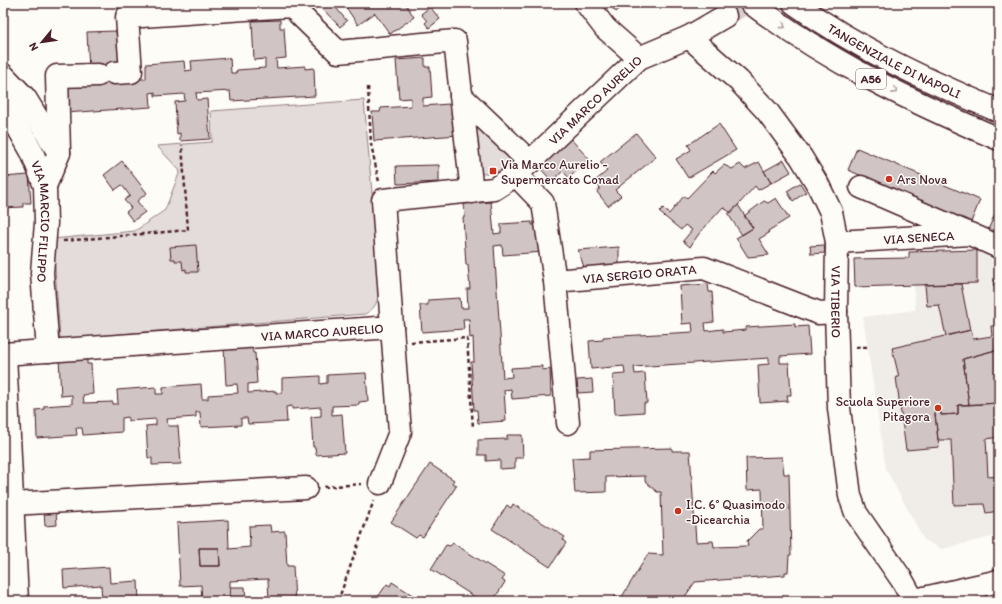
<svg xmlns="http://www.w3.org/2000/svg" width="1002" height="604" viewBox="0 0 1002 604" font-family="Itim,sans-serif">
  <style>
    .built { fill: #f0ece8 }
    .green { fill: #e3dcda; stroke: #967e82 }
    .building { fill: #d0c5c4; stroke: #4a1f2b; fill-rule: evenodd }
    .lines { fill: none; stroke-linecap: round; stroke-linejoin: round }
    .minor-tunnel { stroke: #d9d0ce; stroke-width: 22; stroke-dasharray: 22 11; stroke-linecap: butt }
    .minor-casing { stroke: #4a1f2b; stroke-width: 25 }
    .highway-casing { stroke: #4a1f2b; stroke-width: 25 }
    .path { stroke: #4a1f2b; stroke-width: 2.5; stroke-dasharray: 4 3; stroke-linecap: butt }
    .minor { stroke: #fdfcf7; stroke-width: 22 }
    .highway { stroke: #fdfcf7; stroke-width: 22 }
    .oneway { stroke: #ac999b }
    .poi-dot { fill: #c8321e; stroke: #fdfcf7; stroke-width: 1.5 }
    .labels { text-anchor: middle; dominant-baseline: central; stroke-width: 3; stroke-linejoin: round; paint-order: stroke }
    .shield { fill: #fdfcf7; stroke: #806168; stroke-width: 1 }
    .shield-label { font-size: 12px; font-weight: bold; fill: #4a1f2b }
    .street-label { font-size: 13px; fill: #4a1f2b; stroke: #fdfcf7 }
    .poi-label { font-size: 13px; fill: #4a1f2b; stroke: #fdfcf7; text-anchor: start }
  </style>
  <rect width="100%" height="100%" fill="#fdfcf7"/>
  <filter id="ink" filterUnits="userSpaceOnUse"><feTurbulence type="fractalNoise" baseFrequency=".025" numOctaves="2"/><feDisplacementMap in="SourceGraphic" scale="8" xChannelSelector="R" yChannelSelector="G"/><feConvolveMatrix kernelMatrix="1 2 1 2 8 2 1 2 1" color-interpolation-filters="sRGB"/></filter>
  <g filter="url(#ink)">
    <!-- built -->
    <path class="built" d="M983 251 999 258V535L942 549 924 540 886 469 863 317 915 310 913 253Z"/>
    <!-- green -->
    <path class="green" d="M364 100 380 285C378 298 378 307 365 314L60 339 53 239 135 231 165 210 180 171 157 146 212 142 211 111Z
      M469 113 515 161 499 171 476 175Z"/>
    <!-- building -->
    <path class="building" d="M317 3H332L347 21 340 27Z
      M343 3H399L401 6 405 3 414 17 390 34 375 13 358 25Z
      M608 3H636L631 7 625 4 616 12Z
      M430 7 440 19 429 28 425 23 427 21 421 14Z
      M280 20V28H284L286 58 276 59 277 68 305 66V69L314 68 315 96 231 101 230 91 196 93 197 100 207 99 210 139 180 141V133L177 134 175 102 185 101 184 94 155 96V92L150 93 151 107 65 113 64 85 89 71 87 32 116 31 117 39 120 38 122 69 140 76 141 79H146V64L184 61 185 71 192 70 191 61 230 58 231 73H236L237 70 265 68V59L254 60 252 21Z
      M425 58V67H430L432 97 423 98V106L449 104V107H457L459 135 374 141 372 112H380L381 108 411 106V98L399 99 396 60Z
      M719 124 736 150 688 178 676 159 691 150 688 145Z
      M636 133 656 157 615 190 621 196 608 206 597 192 600 188 595 181 607 171 600 162Z
      M568 136 589 159 569 178 563 171 552 181 537 165Z
      M857 148 980 200 971 222 848 170Z
      M784 160 791 172 771 183 764 171Z
      M122 161 147 193 137 201 145 212 133 221 126 212 131 208 124 200 130 196 122 185 115 190 104 175Z
      M759 162 771 183 758 190 755 186 731 213 723 207 698 235 690 247 683 241 692 230 685 225 681 230 659 212 663 208 669 214 684 196 687 198 713 171 715 173 724 165 732 169 740 164 745 169Z
      M439 165V182L397 184 396 166Z
      M29 175 31 203H23V207L3 208V177Z
      M800 183 806 192 793 201 787 191Z
      M776 198 789 218 768 231 769 233 759 239 769 255 748 257 736 238 753 228 744 216 764 201 768 203Z
      M491 202 494 234 501 233V224L532 222V225L541 224 543 252 503 255 502 245 494 246 503 378 512 377 511 368 542 366V370L550 369 551 396 512 399 511 389 504 390 506 421 478 423 477 410H474L471 362H474L473 337 470 338 469 319H463L464 329 422 332 420 305H428V300L460 298 461 308H468L467 289H470L468 265H466L463 217H465L464 204Z
      M738 205 753 228 742 235 728 214Z
      M998 207H999V234L988 230Z
      M196 245 198 272H186V269L183 270 182 261H175V259H171L170 247Z
      M824 245 825 253 811 254 810 246Z
      M619 247V265L584 267 578 250Z
      M977 250V283L855 287 854 259 909 258V252Z
      M999 272V287L993 285Z
      M708 284 709 292H712L714 322 705 323 706 331 723 329V332L746 330V327L795 324V327L808 326 810 354 780 356V363H789L791 395H787L788 401 760 403 758 365 769 364V358L634 367 635 374 645 373 647 403H644V412L615 414 613 375 625 374 624 366 591 369 589 341 603 340V337L693 332 692 323 682 324 680 286Z
      M961 284 970 330 946 336 939 305 927 306 925 285Z
      M991 326H999V351H992L963 359 969 405H958V414L941 415 940 406H934L939 447 906 450 896 377H899L892 348 971 330 973 339 992 336Z
      M252 345 253 353H255L257 383 248 384V393L276 391V393H282V378L320 376V384L327 383V375L366 373 368 401 359 402V405L332 406V415L342 414 345 453 316 455 315 447H313L311 417 321 416V407L292 409V406L286 407 287 422 248 424 247 418H241V425L201 427 200 412H196V417L167 419 168 426H178L181 464 152 465V458H148L146 426 156 425V419L128 421V417L122 418V432L83 435 82 428H76L77 435 37 438 36 410 44 409V406L72 404V395L61 396 59 358 87 356V364H91L93 394 83 395 84 403 113 402V404H118L117 390 156 387V394H163V387L201 384 202 399H208V395L238 393 237 384 226 385 224 347Z
      M992 351H999V403L969 405 963 359Z
      M592 379 593 392 578 393 577 380Z
      M999 403V437L986 439 988 477 999 476V511L986 513 984 504 954 505 951 440H938L934 406H940L941 415 958 414V405Z
      M507 435H522L523 458H515V468L500 469V460L486 461V455H478V440L507 439Z
      M672 448V451H690L696 542 713 541 714 547 748 546 747 541 759 529H763L762 489 747 490 746 458 782 457 784 474H789L791 555H789L788 572H785V575L695 582 682 601H611L615 596 620 600 648 554 663 555 661 492H657L645 481V476L606 477V492L575 493 572 458 590 457V450Z
      M430 464 454 480 452 483 457 485 423 537 419 535 416 538 391 522Z
      M513 504 565 537 563 540 566 543 550 567 492 529 507 505 511 508Z
      M44 511H56L57 525 45 526Z
      M228 520 229 549 250 547 249 526 270 525 271 532 285 531 287 566H293L295 601H269L268 579 230 581V596H223V601H202L201 585 180 586 177 523ZM199 548H219L220 566H200Z
      M453 543 505 576 502 580 505 582 493 601H481L431 569 446 545 450 546Z
      M199 548H219L220 566H200Z
      M109 567 110 583 138 581 139 601H102L101 585 64 588 63 570Z
      M392 582 422 601H375L387 584 390 586Z
      M230 587H245L246 601H231Z"/>
    <g class="lines">
      <!-- minor-tunnel -->
      <path class="minor-tunnel" d="M725 16 745 3"/>
      <!-- minor casing -->
      <g class="minor-casing">
        <g id="minor">
          <path d="M586 3 605 28 639 58"/>
          <path id="s1" d="M689 37 739 81 767 111 801 157 818 185 831 212 837 242 836 312 839 408 850 496 856 513 902 580 913 600"/>
          <path d="M114 73 131 72 127 17 291 6 338 52 455 41 472 192"/>
          <path d="M3 75 25 98 59 153 45 186"/>
          <path d="M461 96 530 162"/>
          <path id="s2" d="M3 101 32 152 45 186 46 223 42 273 48 351"/>
          <path d="M59 152 57 76 98 75"/>
          <path d="M516 175 543 203 555 281 568 423"/>
          <path d="M861 187 965 232"/>
          <path id="s3" d="M837 242 970 234 999 247"/>
          <path id="s4" d="M555 281 704 268 819 313 836 312"/>
          <path id="s5" d="M3 354 392 327 383 200 494 189 516 175 639 58 689 37 725 16"/>
          <path d="M5 354 17 601"/>
          <path d="M380 483 400 432 392 327"/>
          <path d="M11 504 306 488"/>
          <path d="M911 601 999 581"/>
        </g>
      </g>
      <!-- highway casing -->
      <g class="highway-casing">
        <g id="highway">
          <path d="M751 3C827 61 912 102 999 139"/>
          <path id="s6" d="M794 3C857 48 928 81 999 111"/>
        </g>
      </g>
      <!-- path -->
      <path class="path" d="M368 87 371 144 379 182
        M63 241 188 230 182 145
        M411 342 467 338 473 428
        M856 347H867
        M324 487 361 484
        M338 601 374 500"/>
      <!-- minor -->
      <use href="#minor" class="minor"/>
      <!-- highway -->
      <use href="#highway" class="highway"/>
    </g>
    <!-- one-way arrows -->
    <defs><path id="oneway-chevron" d="M-2-3.5L2.5 0L-2 3.5" fill="none" stroke-width="1.6" stroke-linecap="round" stroke-linejoin="round"/></defs>
    <g class="oneway">
      <use href="#oneway-chevron" transform="translate(783 26) rotate(34)"/>
      <use href="#oneway-chevron" transform="translate(895 91) rotate(27)"/>
    </g>
  </g>
  <!-- markers -->
  <g class="poi-dot">
    <rect x="489" y="167" width="8" height="8" rx="2"/>
    <circle cx="889" cy="179" r="4"/>
    <circle cx="938" cy="408" r="4"/>
    <circle cx="678" cy="511" r="4"/>
  </g>
  <g class="labels">
    <!-- shield labels -->
    <rect class="shield" x="856" y="69" width="30" height="20" rx="3"/>
    <g class="shield-label">
      <text x="871" y="79">A56</text>
    </g>
    <!-- street labels -->
    <g class="street-label">
      <text stroke="none"><textPath href="#s6" startOffset="116">TANGENZIALE DI NAPOLI</textPath></text>
      <text stroke="none"><textPath href="#s5" startOffset="764">VIA MARCO AURELIO</textPath></text>
      <text stroke="none"><textPath href="#s2" startOffset="130">VIA MARCIO FILIPPO</textPath></text>
      <text stroke="none"><textPath href="#s3" startOffset="82">VIA SENECA</textPath></text>
      <text stroke="none"><textPath href="#s4" startOffset="85">VIA SERGIO ORATA</textPath></text>
      <text stroke="none"><textPath href="#s1" startOffset="318">VIA TIBERIO</textPath></text>
      <text stroke="none"><textPath href="#s5" startOffset="320">VIA MARCO AURELIO</textPath></text>
    </g>
    <!-- poi labels -->
    <g class="poi-label">
      <text x="501" y="164">Via Marco Aurelio -<tspan x="501" dy="15">Supermercato Conad</tspan></text>
      <text x="897" y="179">Ars Nova</text>
      <text x="930" y="401" text-anchor="end">Scuola Superiore<tspan x="930" dy="15">Pitagora</tspan></text>
      <text x="686" y="504">I.C. 6° Quasimodo<tspan x="686" dy="15">-Dicearchia</tspan></text>
    </g>
  </g>
  <!-- margin -->
  <rect width="1002" height="604" fill="none" stroke="#fdfcf7" stroke-width="16"/>
  <rect x="8" y="8" width="986" height="588" fill="none" stroke="#4a1f2b" stroke-width="1.5" filter="url(#ink)"/>
  <!-- north arrow -->
  <g transform="translate(42 42) rotate(241)" stroke="#fdfcf7" stroke-width="3" paint-order="stroke">
  <path d="M0-3L7 15L0 10L-7 15Z" fill="#4a1f2b"/>
  <text y="-6" font-size="11" font-weight="bold" text-anchor="middle" fill="#4a1f2b">N</text>
  </g>
</svg>
